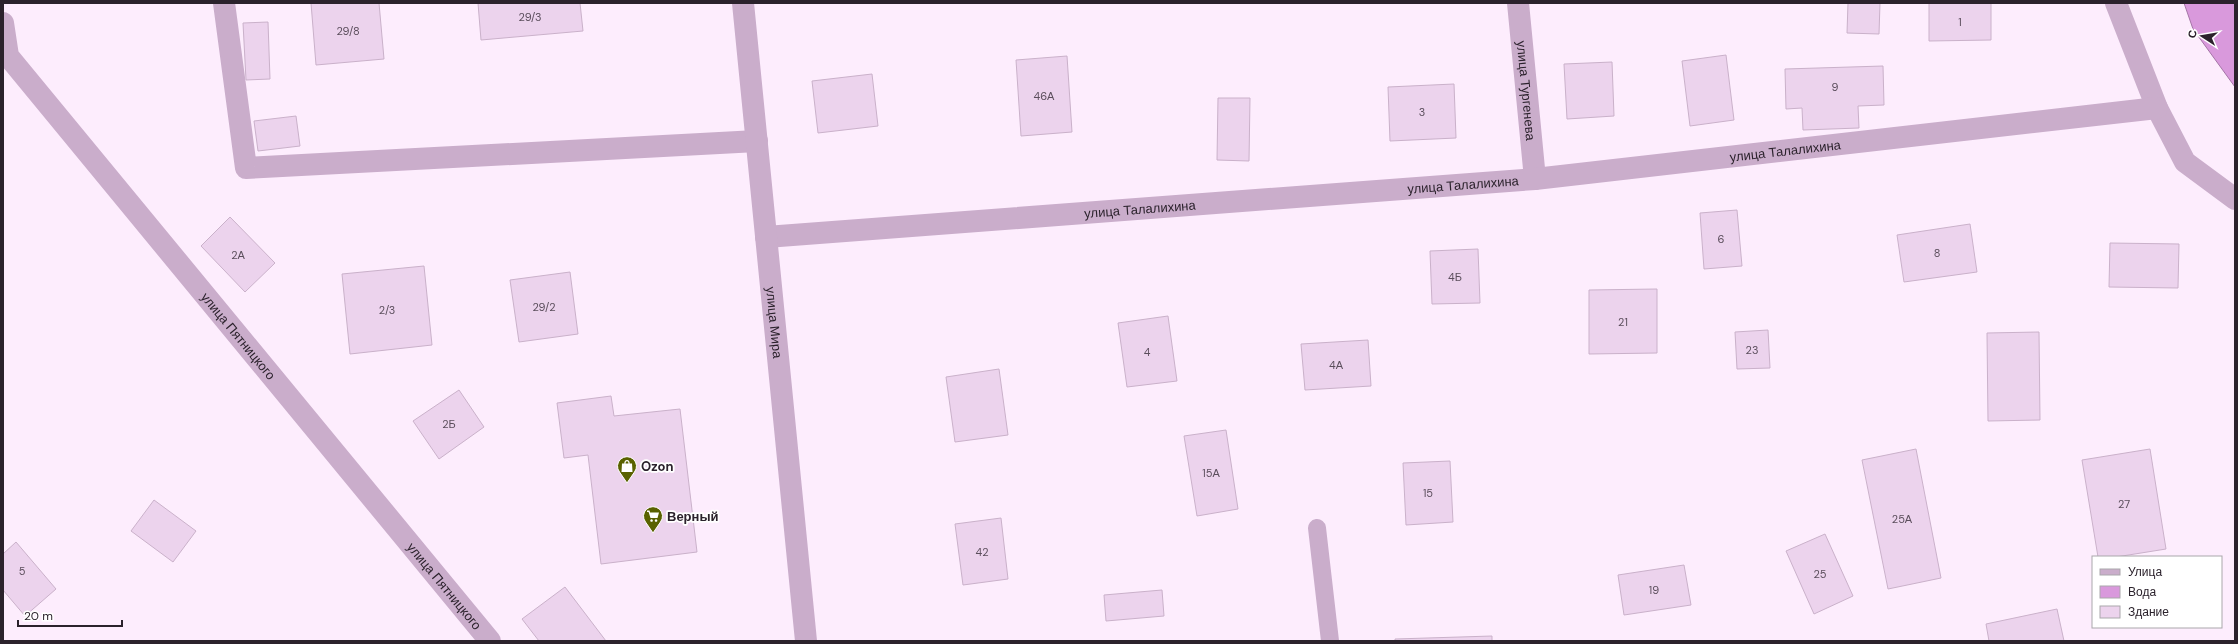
<svg xmlns="http://www.w3.org/2000/svg" width="2238" height="644" viewBox="0 0 2238 644" font-family="'DM Sans',sans-serif">
  <style>
    .water { fill: #d999dc; stroke: #a575a7 }
    .building { fill: #ecd3ed; stroke: #cab1ca }
    .lines { fill: none; stroke-linecap: round; stroke-linejoin: round }
    .service { stroke: #caadcb; stroke-width: 18 }
    .minor { stroke: #caadcb; stroke-width: 22 }
    .tertiary { stroke: #caadcb; stroke-width: 22 }
    .labels { text-anchor: middle; dominant-baseline: central; stroke-width: 3.5; stroke-linejoin: round; paint-order: stroke }
    .number-label { font-size: 11px; fill: #5b4e5c }
    .street-label { font-size: 13px; fill: #2b222c; stroke: #fff }
    .poi-label { font-size: 13px; font-weight: bold; fill: #2b222c; stroke: #fff; text-anchor: start }
  </style>
  <rect width="100%" height="100%" fill="#fdedfd"/>
  <!-- water -->
  <path class="water" d="M2184 3H2235V87L2193 29Z"/>
  <!-- building -->
  <path class="building" d="M311 3H379L384 59 316 65Z
    M478 3H580L583 31 481 40Z
    M1848 3H1880L1879 34 1847 33Z
    M1929 3H1991V40L1929 41Z
    M268 22 270 79 246 80 243 23Z
    M1726 55 1734 120 1690 126 1682 61Z
    M1067 56 1072 132 1021 136 1016 60Z
    M1612 62 1614 116 1567 119 1564 64Z
    M1883 66 1884 105 1858 106 1859 128 1803 130 1802 108 1786 109 1785 69Z
    M872 74 878 126 818 133 812 81Z
    M1454 84 1456 138 1390 141 1388 87Z
    M1218 98H1250L1249 161 1217 160Z
    M296 116 300 146 258 151 254 121Z
    M1737 210 1742 266 1704 269 1700 213Z
    M230 217 275 263 245 292 201 246Z
    M1970 224 1977 272 1904 282 1897 235Z
    M2110 243 2179 244 2178 288 2109 287Z
    M1478 249 1480 303 1432 304 1430 251Z
    M424 266 432 345 350 354 342 274Z
    M570 272 578 334 519 342 510 280Z
    M1657 289V353L1589 354V290Z
    M1168 316 1177 381 1127 387 1118 323Z
    M1768 330 1770 368 1737 369 1735 332Z
    M2039 332 2040 420 1988 421 1987 333Z
    M1368 340 1371 386 1305 390 1301 344Z
    M999 369 1008 435 955 442 946 377Z
    M459 390 484 427 439 459 413 421Z
    M611 396 614 416 680 409 697 552 601 564 588 455 564 458 557 403Z
    M1226 430 1238 509 1197 516 1184 436Z
    M1916 449 1941 578 1888 589 1862 460Z
    M2150 449 2166 549 2116 557H2098L2082 460Z
    M1450 461 1453 522 1406 525 1403 463Z
    M154 500 196 531 173 562 131 531Z
    M1001 518 1008 579 963 585 955 524Z
    M1825 534 1853 596 1814 614 1786 551Z
    M16 542 56 589 25 616 3 590V554Z
    M1684 565 1691 605 1624 615 1618 575Z
    M565 587 606 641H539L522 619Z
    M1162 590 1164 616 1106 621 1104 595Z
    M2057 609 2064 641H1989L1986 624Z
    M1492 636V641H1395V639Z"/>
  <g class="lines">
    <!-- service -->
    <path class="service" d="M1317 528 1330 641"/>
    <!-- minor -->
    <g class="minor">
      <path d="M224 3 246 168 757 141"/>
      <path id="s1" d="M1518 3 1535 179"/>
      <path d="M2116 3 2157 108 2185 162 2235 199"/>
      <path id="s2" d="M3 23 8 56 490 641"/>
      <path id="s3" d="M766 237 1535 179 2157 108"/>
    </g>
    <!-- tertiary -->
    <path class="tertiary" id="s4" d="M743 3 806 641"/>
  </g>
  <!-- icons -->
  <defs>
    <g id="shop-pin" transform="scale(1)"><path d="M0 17L-7.5 6A9.5 9.5 0 1 1 7.5 6Z" fill="#596100" stroke="#fff"/><path d="M-5-2.5h2.3a2.7 3.5 0 0 1 5.4 0H5L5.5 6h-11ZM-1.5-2.5h3a1.5 2.3 0 0 0-3 0Z" fill="#fff"/></g>
    <g id="supermarket-pin" transform="scale(1)"><path d="M0 17L-7.5 6A9.5 9.5 0 1 1 7.5 6Z" fill="#596100" stroke="#fff"/><path d="M-6-5.5h2.5l.6 2H6L4.5 2H-2.5L-4.4-4H-6ZM-1.5 3.2a1.3 1.3 0 1 0 .1 0ZM3 3.2a1.3 1.3 0 1 0 .1 0Z" fill="#fff"/></g>
  </defs>
  <g fill-rule="evenodd">
    <use href="#shop-pin" x="627" y="466"/>
    <use href="#supermarket-pin" x="653" y="516"/>
  </g>
  <g class="labels">
    <!-- number labels -->
    <g class="number-label">
      <text x="530" y="17">29/3</text>
      <text x="1960" y="22">1</text>
      <text x="348" y="31">29/8</text>
      <text x="1835" y="87">9</text>
      <text x="1044" y="96">46А</text>
      <text x="1422" y="112">3</text>
      <text x="1721" y="239">6</text>
      <text x="1937" y="253">8</text>
      <text x="238" y="255">2А</text>
      <text x="1455" y="277">4Б</text>
      <text x="544" y="307">29/2</text>
      <text x="387" y="310">2/3</text>
      <text x="1623" y="322">21</text>
      <text x="1752" y="350">23</text>
      <text x="1147" y="352">4</text>
      <text x="1336" y="365">4А</text>
      <text x="449" y="424">2Б</text>
      <text x="1211" y="473">15А</text>
      <text x="1428" y="493">15</text>
      <text x="2124" y="504">27</text>
      <text x="1902" y="519">25А</text>
      <text x="982" y="552">42</text>
      <text x="22" y="571">5</text>
      <text x="1820" y="574">25</text>
      <text x="1654" y="590">19</text>
    </g>
    <!-- street labels -->
    <g class="street-label">
      <text stroke="none"><textPath href="#s1" startOffset="88">улица Тургенева</textPath></text>
      <text stroke="none"><textPath href="#s3" startOffset="1023">улица Талалихина</textPath></text>
      <text stroke="none"><textPath href="#s3" startOffset="699">улица Талалихина</textPath></text>
      <text stroke="none"><textPath href="#s3" startOffset="375">улица Талалихина</textPath></text>
      <text stroke="none"><textPath href="#s4" startOffset="321">улица Мира</textPath></text>
      <text stroke="none"><textPath href="#s2" startOffset="396">улица Пятницкого</textPath></text>
      <text stroke="none"><textPath href="#s2" startOffset="720">улица Пятницкого</textPath></text>
    </g>
    <!-- poi labels -->
    <g class="poi-label">
      <text x="641" y="466">Ozon</text>
      <text x="667" y="516">Верный</text>
    </g>
  </g>
  <!-- border -->
  <rect width="2238" height="644" fill="none" stroke="#2b222c" stroke-width="8"/>
  <!-- legend -->
  <rect x="2092" y="556" width="130" height="72" fill="#ffffff" stroke="#aaa7ab"/>
  <rect x="2100" y="569" width="20" height="6" fill="#caadcb" stroke="#aaa7ab"/>
  <text x="2128" y="576" font-size="12" fill="#2b222c">Улица</text>
  <rect x="2100" y="586" width="20" height="12" fill="#d999dc" stroke="#aaa7ab"/>
  <text x="2128" y="596" font-size="12" fill="#2b222c">Вода</text>
  <rect x="2100" y="606" width="20" height="12" fill="#ecd3ed" stroke="#aaa7ab"/>
  <text x="2128" y="616" font-size="12" fill="#2b222c">Здание</text>
  <!-- north arrow -->
  <g transform="translate(2202 36) rotate(282)" stroke="#ffffff" stroke-width="3" paint-order="stroke">
  <path d="M0-3L7 15L0 10L-7 15Z" fill="#2b222c"/>
  <text y="-6" font-size="11" font-weight="bold" text-anchor="middle" fill="#2b222c">С</text>
  </g>
  <!-- scale -->
  <path d="M18 620v6h104v-6" fill="none" stroke="#2b222c" stroke-width="2"/>
  <text x="24" y="620" font-size="12" fill="#2b222c" stroke="#ffffff" stroke-width="3" paint-order="stroke">20 m</text>
</svg>
